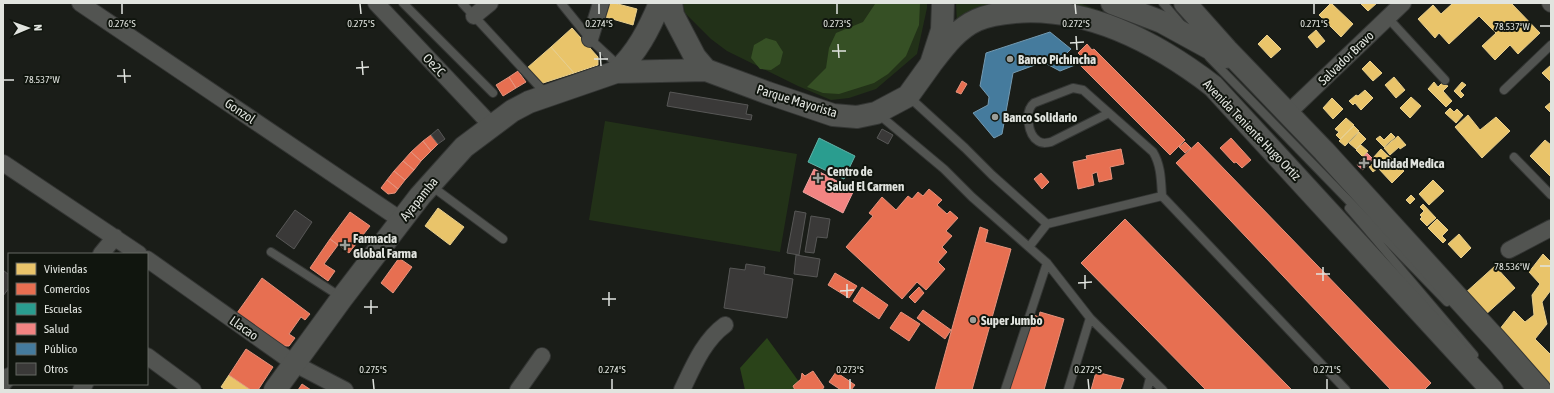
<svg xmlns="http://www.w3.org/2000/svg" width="1554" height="393" viewBox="0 0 1554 393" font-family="'Asap Condensed',sans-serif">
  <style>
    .green { fill: #223118 }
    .forest { fill: #2a4319 }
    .water { fill: #365025 }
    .homes { fill: #e9c46a; stroke: #e7ce8d }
    .shops { fill: #e76f51; stroke: #e5927c }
    .schools { fill: #2a9d8f; stroke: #61b2a7 }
    .health { fill: #f28482; stroke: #eda19e }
    .public { fill: #457b9d; stroke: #749ab1 }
    .building { fill: #3a3938; stroke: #575756 }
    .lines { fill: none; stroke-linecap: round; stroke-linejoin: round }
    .lane-casing { stroke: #343634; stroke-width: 10 }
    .street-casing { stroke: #343634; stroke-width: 18 }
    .secondary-casing { stroke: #343634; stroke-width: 24 }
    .lane { stroke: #525451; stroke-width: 8 }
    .street { stroke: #525451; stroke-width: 16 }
    .secondary { stroke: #525451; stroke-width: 22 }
    .ticks { fill: none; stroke: #e1e4df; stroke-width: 1.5 }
    .poi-dot { fill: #9b9e99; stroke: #10150e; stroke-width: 1.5 }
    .labels { text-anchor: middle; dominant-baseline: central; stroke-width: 4; stroke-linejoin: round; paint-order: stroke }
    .street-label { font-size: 13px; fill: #e1e4df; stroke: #10150e }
    .poi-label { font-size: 13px; font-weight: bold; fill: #e1e4df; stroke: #10150e; text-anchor: start }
    .ticks-label { font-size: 10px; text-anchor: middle; fill: #e1e4df; stroke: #10150e; stroke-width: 4; stroke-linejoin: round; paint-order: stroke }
  </style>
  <rect width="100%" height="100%" fill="#1a1d18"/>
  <!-- green -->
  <path class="green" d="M683 3H927V8L917 54 876 89 849 98 831 100 798 86 727 51 711 39 685 13Z
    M956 3H1019L957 24Z
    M1030 3H1079L1160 32Z
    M605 121 797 154 780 252 589 220Z"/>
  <!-- forest -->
  <path class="forest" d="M767 338 805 390H745L740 368Z"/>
  <!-- water -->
  <path class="water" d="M880 3H920L919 25 906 56 888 74 874 83 839 94 823 93 807 87 826 68 829 48 836 33 863 22 875 4Z
    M766 38 776 41 783 52 780 64 771 70 760 69 751 58 754 45Z"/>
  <!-- homes -->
  <path class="homes" d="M606 3H614L637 9 633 25 602 16Z
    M1331 3 1353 24 1341 37 1319 15Z
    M1360 3H1377L1368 11Z
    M1453 3H1511L1540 33 1518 54 1510 45 1495 60 1482 46 1496 33 1479 16 1449 44 1439 33 1435 38 1418 19 1433 5 1441 14Z
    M572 28 598 57V65L574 73 551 47Z
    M1316 30 1325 41 1317 48 1308 37Z
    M1267 35 1281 49 1271 58 1258 44Z
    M551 47 574 73 540 84 527 68Z
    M1370 61 1382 73 1373 81 1362 69Z
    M1551 65V82L1542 73Z
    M1394 77 1405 90 1396 98 1385 85Z
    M1434 82 1438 87 1442 83 1448 86 1443 91 1452 101 1446 107 1428 89Z
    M1462 82 1466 85 1460 91 1464 95 1461 98 1454 91Z
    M1365 90 1373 98 1361 110 1355 103 1353 105 1349 101 1356 95 1358 96Z
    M1411 97 1421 106 1410 118 1400 108Z
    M1332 98 1343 109 1333 119 1323 108Z
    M1551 102V113L1545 107Z
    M1450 108 1454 112 1457 109 1463 115 1456 123 1445 113Z
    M1468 115 1480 130 1496 117 1510 131 1482 158 1455 127Z
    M1346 118 1354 125 1340 139 1336 135 1339 132 1335 129Z
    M1354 126 1359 131 1345 146 1339 141Z
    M1359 132 1366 139 1356 149 1349 143Z
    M1391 133 1395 137 1384 147 1376 139 1380 136 1384 140Z
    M1398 136 1406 145 1400 149 1399 147 1390 155 1384 148Z
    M1545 140 1551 145V177L1530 156Z
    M1361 145 1368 151 1363 157 1356 150Z
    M1381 149 1404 171 1392 183 1378 168 1373 172 1369 167 1374 162 1373 158Z
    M1433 180 1444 191 1429 205 1419 194Z
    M1411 195 1415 199 1410 204 1406 200Z
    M1423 204 1436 218 1427 226 1420 219 1422 217 1420 215 1424 211 1420 207Z
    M438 208 464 227 450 245 425 226Z
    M1437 219 1448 230 1442 236 1446 240 1443 243 1428 228Z
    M1459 234 1471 248 1461 258 1448 244Z
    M1543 254 1551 262V290L1542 302 1547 324 1535 339 1551 355 1550 389 1499 330 1514 311 1525 322 1534 315 1532 295 1540 284 1529 272Z
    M1495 266 1515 288 1484 316 1464 294Z
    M229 375 251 390H226L221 387Z"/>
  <!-- shops -->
  <path class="shops" d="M1087 44 1092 50 1094 49 1185 140 1170 155 1081 66 1086 61 1078 53Z
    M518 71 526 82 516 88 509 77Z
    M509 77 516 88 503 96 496 85Z
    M962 81 967 84 961 94 956 92Z
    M431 135 438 144 431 151 423 141Z
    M1231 138 1251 160 1242 168 1236 162 1234 163 1220 148Z
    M423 141 431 151 421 161 411 152Z
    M1185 142 1191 148 1185 153 1179 147Z
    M1198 142 1431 383 1424 390H1391L1176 163Z
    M1121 149 1124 164 1110 167 1112 179 1099 182 1097 172 1092 174 1094 185 1078 189 1073 162 1087 159 1086 156Z
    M411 152 421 161 414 170 403 161Z
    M403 161 414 170 405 180 394 171Z
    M394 171 405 180 398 189 387 180Z
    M1041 173 1049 182 1042 189 1034 179Z
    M387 180 398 189 395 193 388 194 381 188Z
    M929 189 942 200 937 205 947 214 950 211 958 218 946 231 952 236 942 247 947 252 938 262 945 269 926 290 917 282 902 299 846 247 873 216 869 213 882 197 896 210 908 196 912 199 918 192 923 196Z
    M350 212 370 226 349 253 330 239Z
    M1125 219 1285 383 1292 390H1206L1081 263Z
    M980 227 988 230 985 242 1011 249 972 390H935Z
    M330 239 338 245 324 264 335 271 328 281 310 268Z
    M399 258 412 267 393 293 381 283Z
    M835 273 857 286 849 298 828 285Z
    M262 278 310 314 305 320 301 317 289 334 295 338 289 346H282L237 313Z
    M862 287 888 305 879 319 853 301Z
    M919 287 924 293 915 303 909 297Z
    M923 310 951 330 945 339 917 318Z
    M901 312 920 324 909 341 890 328Z
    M1040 312 1064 319 1044 390H1009L1031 314 1039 317Z
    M246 349 273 367 258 390H251L229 375Z
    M813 371 824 387 822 390H795L793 386 801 379 802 373 805 376Z
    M836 372 855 385 851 390H841L829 382Z
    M1096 372 1124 379 1120 390H1091Z
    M302 384 311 390H298Z"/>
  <!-- schools -->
  <path class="schools" d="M819 138 855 156 844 179 808 162Z"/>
  <!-- health -->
  <path class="health" d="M1367 153 1373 159 1363 170 1357 165Z
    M814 169 854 190 843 213 803 192Z"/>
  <!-- public -->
  <path class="public" d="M1050 32 1071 49 1065 55 1075 65 1060 71 1043 62 1013 73 1002 134 994 138 973 113 988 105 989 97 980 86 986 53Z"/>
  <!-- building -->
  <path class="building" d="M670 92 748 105 746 114 752 115 751 120 667 106Z
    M438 129 445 139 438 144 431 135Z
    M882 129 893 135 888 144 877 138Z
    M295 210 312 222 294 249 276 236Z
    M795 211 806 213 799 255 787 253Z
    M811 216 830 219 827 238 817 237 814 253 805 252Z
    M796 255 820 259 817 277 794 274Z
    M746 264 765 267 764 274 793 279 787 318 724 308 730 268 745 270Z
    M3 270 9 275V288L3 296Z"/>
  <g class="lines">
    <!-- lane casing -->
    <g class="lane-casing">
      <path id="lane" d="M403 3 493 93
        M462 3 547 95
        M561 3 590 39 620 67
        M1163 3 1181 24
        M1388 18 1445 80
        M1209 57 1447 302
        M1504 90 1551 45
        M908 96 965 148 992 175 1047 224
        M877 113 944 169 972 197 1047 263 1090 318 1163 390
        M1109 113 1051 142C1047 143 1042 144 1038 141 1028 135 1024 111 1034 103L1073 88 1083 90 1153 152C1161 165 1161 180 1162 196
        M1514 157 1551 195
        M430 185 503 239
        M1349 208 1474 355
        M1029 247 1047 224 1162 196 1346 390
        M271 252 341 297
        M1005 390 1047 263
        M1068 390 1090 318
        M1147 390 1150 378"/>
    </g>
    <!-- street casing -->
    <g class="street-casing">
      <path id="street" d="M80 3 401 220
        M376 3 492 126
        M1550 3 1551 4
        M474 16 490 3
        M590 39 601 3
        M1288 113 1403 3
        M3 163 139 254
        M1509 250 1551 228
        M101 254 115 237
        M147 259 295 364 345 390
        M147 356 193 390
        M3 384 9 376
        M81 390 85 384
        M518 390 542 356
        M682 390C693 367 704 340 725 325"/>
    </g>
    <!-- secondary casing -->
    <g class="secondary-casing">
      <path id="secondary" d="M671 3 673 15 695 57 706 70 768 93 833 115 857 117 876 113 908 96 931 64 942 30 943 3
        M1112 3 1162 22 1226 57
        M1185 3 1227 50 1324 151 1498 342 1540 390
        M931 64C944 47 957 29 977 20 988 15 1003 13 1015 12 1088 6 1157 43 1213 86L1492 390
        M616 72C637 53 649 29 660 3
        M275 390 342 298 420 196 464 147 512 111 529 102 616 72 706 70"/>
    </g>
    <!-- lane -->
    <use href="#lane" class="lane"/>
    <!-- street -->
    <use href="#street" class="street"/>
    <!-- secondary -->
    <use href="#secondary" class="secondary"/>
  </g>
  <!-- ticks -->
  <path class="ticks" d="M122 4V14M360 4 361 14M599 4V14M837 4V14M1075 4 1076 14M1314 4V14M1540 26H1550M1076 36 1077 50M1070 43 1084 42M838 44 839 58M832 51H846M600 52 601 66M594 59H608M362 61 363 75M356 68 369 67M124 69 125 83M117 76H131M4 80H14M1540 266H1550M1323 267V281M1316 274H1330M1085 275V289M1078 283 1092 282M847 284V298M840 291 854 290M609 292V306M602 299H616M371 300V314M364 307H378M373 379 374 389M612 379V389M850 379V389M1088 379 1089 389M1327 379V389"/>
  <!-- markers -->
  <g class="poi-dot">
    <circle cx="1010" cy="59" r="4"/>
    <circle cx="995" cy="117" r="4"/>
    <path d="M1362 157h4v4h4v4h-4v4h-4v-4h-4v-4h4z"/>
    <path d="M816 172h4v4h4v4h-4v4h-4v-4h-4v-4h4z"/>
    <path d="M343 239h4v4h4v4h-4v4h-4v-4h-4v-4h4z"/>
    <circle cx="973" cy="320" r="4"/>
  </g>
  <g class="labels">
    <!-- street labels -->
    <g class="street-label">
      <text transform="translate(1346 58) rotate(-44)">Salvador Bravo</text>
      <text transform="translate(434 65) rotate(47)">Oe2C</text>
      <text transform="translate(797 101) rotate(17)">Parque Mayorista</text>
      <text transform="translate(240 111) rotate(34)">Gonzol</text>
      <text transform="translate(1252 130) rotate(46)">Avenida Teniente Hugo Ortiz</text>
      <text transform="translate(419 199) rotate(-51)">Ayapamba</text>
      <text transform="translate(244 328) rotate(35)">Llacao</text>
    </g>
    <!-- poi labels -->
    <g class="poi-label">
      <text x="1018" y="59">Banco Pichincha</text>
      <text x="1003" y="117">Banco Solidario</text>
      <text x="1373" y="163">Unidad Medica</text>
      <text x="827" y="171">Centro de<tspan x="827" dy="15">Salud El Carmen</tspan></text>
      <text x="353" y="238">Farmacia<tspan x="353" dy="15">Global Farma</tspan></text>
      <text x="981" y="320">Super Jumbo</text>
    </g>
  </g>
  <g class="ticks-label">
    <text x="122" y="27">0.276°S</text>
    <text x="361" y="27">0.275°S</text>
    <text x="599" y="27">0.274°S</text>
    <text x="837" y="27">0.273°S</text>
    <text x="1076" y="27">0.272°S</text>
    <text x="1314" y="27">0.271°S</text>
    <text x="1512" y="30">78.537°W</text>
    <text x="42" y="83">78.537°W</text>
    <text x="1512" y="270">78.536°W</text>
    <text x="373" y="373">0.275°S</text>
    <text x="612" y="373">0.274°S</text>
    <text x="850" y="373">0.273°S</text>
    <text x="1088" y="373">0.272°S</text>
    <text x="1327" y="373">0.271°S</text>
  </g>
  <!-- border -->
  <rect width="1554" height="393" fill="none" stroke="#e1e4df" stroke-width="8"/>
  <!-- legend -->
  <rect x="8" y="253" width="140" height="132" fill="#10150e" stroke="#646862"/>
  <rect x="16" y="263" width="20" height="12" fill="#e9c46a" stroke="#646862"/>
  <text x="44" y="273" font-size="12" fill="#e1e4df">Viviendas</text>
  <rect x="16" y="283" width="20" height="12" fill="#e76f51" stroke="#646862"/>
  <text x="44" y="293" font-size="12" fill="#e1e4df">Comercios</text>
  <rect x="16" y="303" width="20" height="12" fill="#2a9d8f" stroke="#646862"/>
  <text x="44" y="313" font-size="12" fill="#e1e4df">Escuelas</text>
  <rect x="16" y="323" width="20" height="12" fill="#f28482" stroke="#646862"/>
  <text x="44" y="333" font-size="12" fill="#e1e4df">Salud</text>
  <rect x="16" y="343" width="20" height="12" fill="#457b9d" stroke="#646862"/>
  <text x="44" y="353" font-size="12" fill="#e1e4df">Público</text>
  <rect x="16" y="363" width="20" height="12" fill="#3a3938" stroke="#646862"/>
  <text x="44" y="373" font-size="12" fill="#e1e4df">Otros</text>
  <!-- north arrow -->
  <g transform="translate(28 28) rotate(88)" stroke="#10150e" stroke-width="3" paint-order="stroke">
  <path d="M0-3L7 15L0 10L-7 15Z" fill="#e1e4df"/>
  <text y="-6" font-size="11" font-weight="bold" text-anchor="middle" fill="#e1e4df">N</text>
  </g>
</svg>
